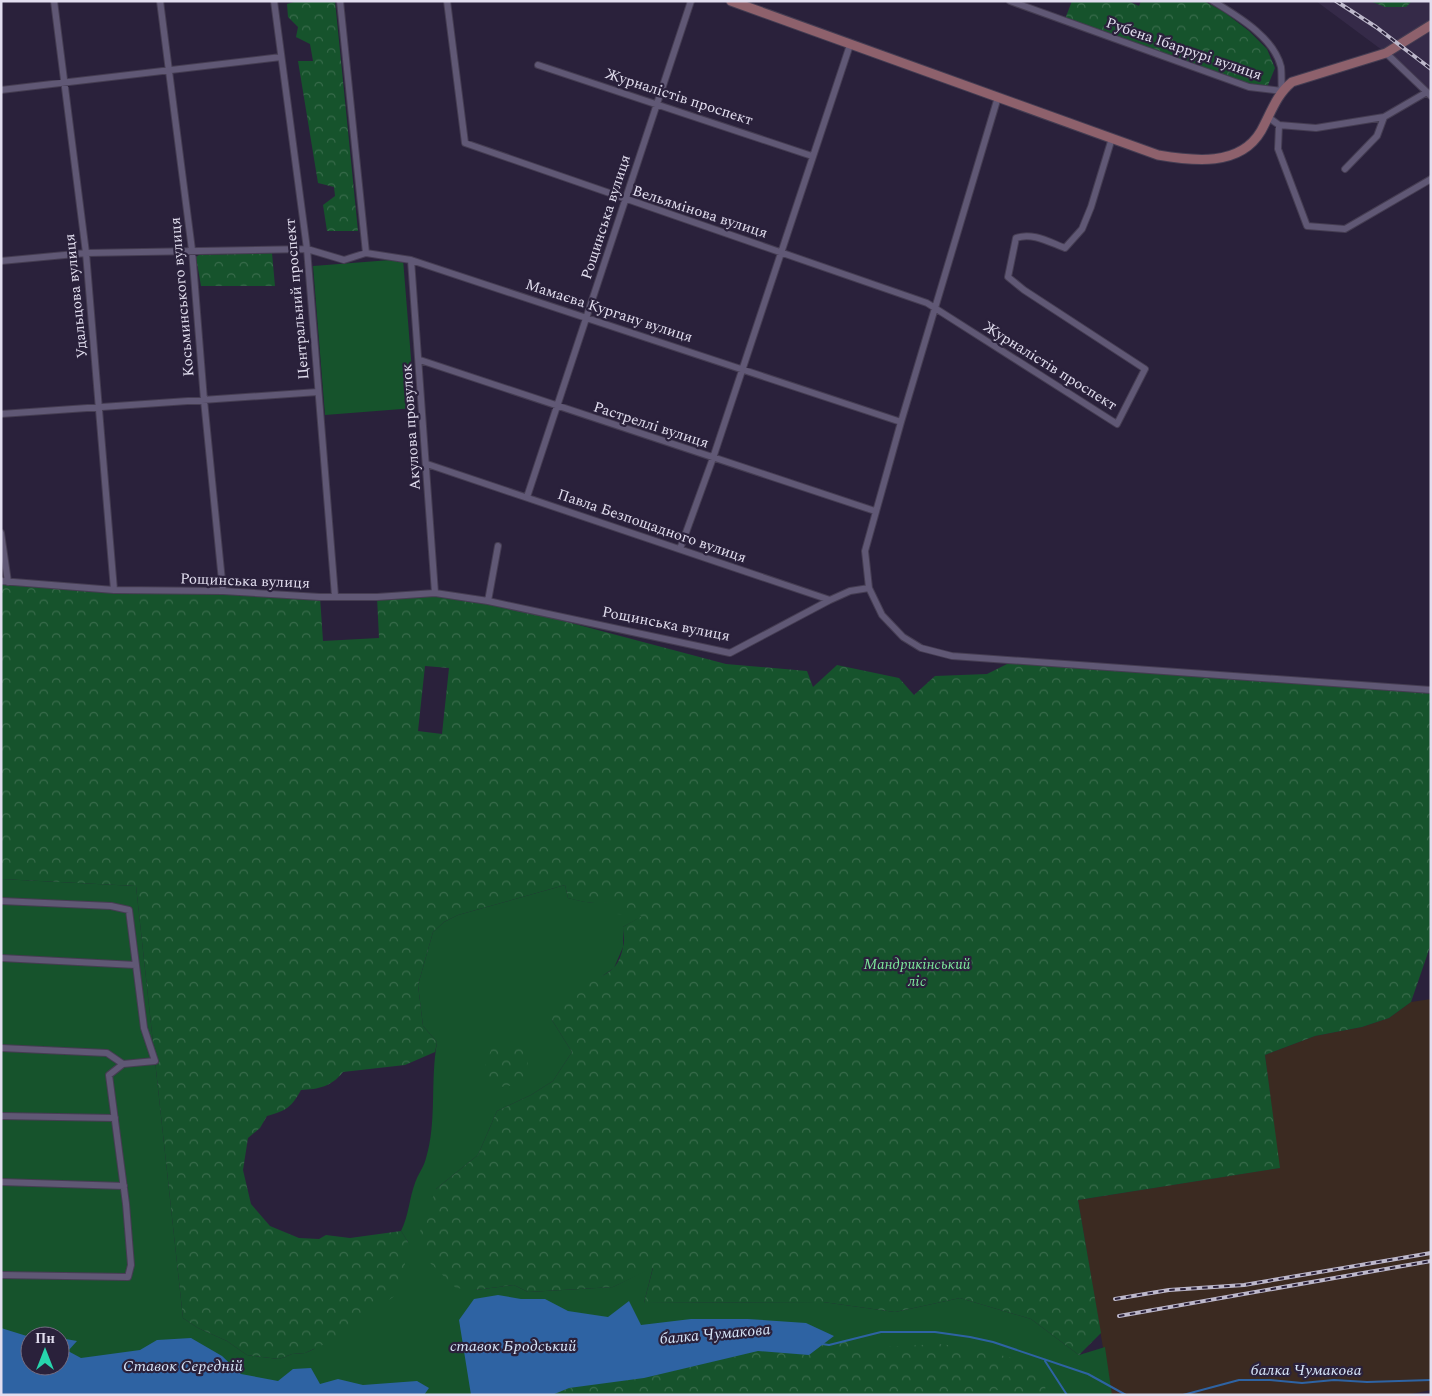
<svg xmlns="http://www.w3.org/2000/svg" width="1432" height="1396" viewBox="0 0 1432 1396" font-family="Spectral,serif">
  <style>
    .industrial { fill: #3b2a21 }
    .built { fill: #352a48 }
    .green { fill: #16532c; fill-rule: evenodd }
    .forest { fill: url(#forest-crowns); fill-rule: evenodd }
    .water { fill: #2e63a3 }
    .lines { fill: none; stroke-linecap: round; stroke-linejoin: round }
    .stream { stroke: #2e63a3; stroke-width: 2 }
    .street-casing { stroke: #453d52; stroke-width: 8 }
    .secondary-casing { stroke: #453d52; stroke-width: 11 }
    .street { stroke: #605875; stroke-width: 6 }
    .secondary { stroke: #8e616c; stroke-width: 9 }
    .rail-casing { stroke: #bdb8cb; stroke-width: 4 }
    .rail { stroke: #2a213b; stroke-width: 2; stroke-dasharray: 5.5; stroke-linecap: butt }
    .labels { text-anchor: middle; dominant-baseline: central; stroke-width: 4.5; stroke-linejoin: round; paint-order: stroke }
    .street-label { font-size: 15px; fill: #e2deef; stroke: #2a213b }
    .park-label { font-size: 15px; font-style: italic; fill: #7de99c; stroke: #2a213b }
    .water-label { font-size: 16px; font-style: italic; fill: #d7e5f8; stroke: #2a213b }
  </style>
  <defs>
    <pattern id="forest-crowns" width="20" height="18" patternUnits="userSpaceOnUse" patternTransform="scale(1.25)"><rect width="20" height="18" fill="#16532c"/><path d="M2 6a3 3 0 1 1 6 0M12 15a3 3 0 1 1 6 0" fill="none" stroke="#386b4b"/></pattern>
  </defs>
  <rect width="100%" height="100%" fill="#2a213b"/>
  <!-- industrial -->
  <path class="industrial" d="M1431 999V1390L1406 1395H1111L1078 1200 1279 1168 1265 1055 1315 1036 1362 1027 1389 1018 1411 1002Z"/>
  <!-- built -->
  <path class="built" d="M1316 1H1431V96L1386 53Z"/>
  <!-- green -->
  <path class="green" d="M403 259 415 408 325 415 313 266Z
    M1 879 136 886 183 1318 198 1328 227 1341 247 1355 279 1359 292 1354 305 1353 314 1349 408 1242 401 1231C409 1215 409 1199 415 1183 418 1174 424 1167 426 1158 437 1121 430 1081 437 1042L423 1026 418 985 433 932 444 922 458 915 565 885 568 898C584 902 599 906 614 900L643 916 623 927V947L614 968 598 979 572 989 552 1020 572 1052 553 1081 531 1095 497 1111 478 1155 436 1189 475 1290 514 1285 528 1292 613 1287 653 1267 644 1303 823 1302 895 1312 960 1298 1031 1319 1079 1355 1105 1347 1112 1395H1ZM30 1336H60V1366H30Z"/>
  <!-- forest -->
  <path class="forest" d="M298 1H335L358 231H327L323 205 335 196 334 187 318 183 298 61H313L310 44 296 37 298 27 288 17 287 4Z
    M1072 1H1128L1139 6 1141 1H1204L1224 12 1249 31 1267 49 1275 68 1266 90 1065 19Z
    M1370 1H1411V2L1406 7H1385Z
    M272 253 275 286H201L196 257 199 255Z
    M1 581 320 597 323 641 379 638 377 597 435 593 488 601 726 664 807 671 813 687 837 665 899 678 914 695 935 676 987 674 1015 660 1431 690V944L1411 1002 1389 1018 1362 1027 1315 1036 1265 1055 1280 1168 1078 1200 1101 1333 1079 1355 1031 1319 960 1298 895 1312 823 1302 644 1303 653 1268 613 1287 528 1292 514 1285 475 1290 456 1288 431 1264 416 1242 436 1189 478 1155 497 1111 531 1095 553 1081 572 1052 552 1020C554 1009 561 995 572 988 593 976 617 980 623 947 625 941 623 933 623 927L642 916 616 914 614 901C598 906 584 902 568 898L565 885 458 915 444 922 433 932 418 985 423 1026 437 1042 435 1052 405 1065 343 1072C331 1087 319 1089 301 1090 291 1108 287 1110 267 1116L260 1128 248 1138 243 1170 251 1204 270 1226 299 1238 319 1239 326 1235 350 1238 401 1231 408 1242 401 1291 340 1337 305 1353 292 1354 279 1359 247 1355 227 1341 198 1328 183 1318 136 886 1 879ZM425 666 449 668 442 734 418 731Z
    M518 1046 529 1057 523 1084 491 1088 483 1072 492 1047Z
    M834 1336 862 1348 940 1344 978 1349 1015 1359 1046 1373 1045 1395H1019L997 1390 976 1395H552L569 1388 644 1378 758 1351 809 1355Z"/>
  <!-- water -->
  <path class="water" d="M498 1295 521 1299H545L568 1311 608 1317 629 1301 641 1325 691 1319H748L806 1323 834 1336 809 1355 758 1351 644 1378 569 1388 552 1395H471L459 1320 474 1299Z
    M1 1328 30 1337V1366H60V1338L77 1341 68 1351 81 1358 140 1350 157 1340 191 1338 222 1356 241 1374 278 1381 293 1369 311 1368 320 1384 338 1379 363 1385 417 1381 429 1388 424 1395H1Z"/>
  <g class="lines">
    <!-- stream -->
    <path class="stream" d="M822 1344 829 1345 881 1332H935L970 1337 993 1342 1088 1374 1126 1395
      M1045 1361 1067 1395
      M1183 1395 1239 1380H1270L1302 1383 1334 1380 1367 1382 1431 1380"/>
    <!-- street casing -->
    <g class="street-casing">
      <path id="street" d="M54 1 86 253 114 590
        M160 1 192 250 204 400 223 591
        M274 1 307 249 335 596
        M340 1 366 253
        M447 1 465 143 927 303 1117 424 1145 369 1024 290 1008 277 1016 238C1032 232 1049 242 1065 248L1082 229 1091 207 1112 138
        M1010 1 1249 87 1282 91C1281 83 1282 75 1281 67 1274 37 1237 16 1213 1
        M1386 53 1431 96
        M538 65 812 156
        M1 90 281 57
        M998 97 901 422 865 551 869 588 882 615 903 637 921 648 952 656 1431 690
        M1268 117 1279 125 1316 128 1384 117 1427 92
        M1279 125 1278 149 1307 226 1345 229 1431 179
        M1345 169 1377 136 1384 117
        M411 260 435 593
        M1 261 86 253 307 249 344 260 366 253 411 260 901 422
        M420 360 875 511
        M1 414 318 392
        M427 464 830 600 850 591 869 588
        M527 497 691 1
        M1 533 8 582
        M680 549 713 458 850 45
        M1 581 114 590 223 591 320 597H377L435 593 488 601 730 653 830 600
        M488 601 498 546
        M1 901 111 906 129 910 144 1028 155 1061 123 1064 109 1075 126 1204 131 1265 128 1277 1 1275
        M1 958 136 965
        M1 1048 107 1053 123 1064
        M1 1116 115 1118
        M1 1182 124 1186"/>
    </g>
    <!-- secondary casing -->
    <g class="secondary-casing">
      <path id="secondary" d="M731 1 1158 155C1193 161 1240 167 1261 131 1271 113 1276 95 1292 82L1386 53 1431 25"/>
    </g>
    <!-- street -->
    <use href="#street" class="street"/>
    <!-- secondary -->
    <use href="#secondary" class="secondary"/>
    <!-- rail casing -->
    <g class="rail-casing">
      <path id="rail" d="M1336 1 1376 27 1431 69
        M1115 1299 1169 1290 1244 1285 1431 1253
        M1119 1316 1431 1261"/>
    </g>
    <!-- rail -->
    <use href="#rail" class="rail"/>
  </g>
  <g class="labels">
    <!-- street labels -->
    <g class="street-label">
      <text transform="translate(1184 49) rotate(19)">Рубена Ібаррурі вулиця</text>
      <text transform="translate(679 97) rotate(18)">Журналістів проспект</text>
      <text transform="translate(700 212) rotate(18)">Вельямінова вулиця</text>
      <text transform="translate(606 217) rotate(-72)">Рощинська вулиця</text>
      <text transform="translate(76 296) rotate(-96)">Удальцова вулиця</text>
      <text transform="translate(182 297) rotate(-95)">Косьминського вулиця</text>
      <text transform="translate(297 299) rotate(-95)">Центральний проспект</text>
      <text transform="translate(609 311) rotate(18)">Мамаєва Кургану вулиця</text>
      <text transform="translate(1050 366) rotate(32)">Журналістів проспект</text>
      <text transform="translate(651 425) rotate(18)">Растреллі вулиця</text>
      <text transform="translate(411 427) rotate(-94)">Акулова провулок</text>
      <text transform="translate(652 526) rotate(19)">Павла Безпощадного вулиця</text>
      <text transform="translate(245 581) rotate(2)">Рощинська вулиця</text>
      <text transform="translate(666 624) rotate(11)">Рощинська вулиця</text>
    </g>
    <!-- park labels -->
    <g class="park-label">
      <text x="917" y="964">Мандрикінський<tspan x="917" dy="17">ліс</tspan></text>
    </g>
    <!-- water labels -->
    <g class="water-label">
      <text transform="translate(715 1334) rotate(-5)">балка Чумакова</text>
      <text x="513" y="1346">ставок Бродський</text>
      <text x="183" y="1366">Ставок Середній</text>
      <text x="1306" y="1370">балка Чумакова</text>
    </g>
  </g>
  <!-- border -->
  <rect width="1432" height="1396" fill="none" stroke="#e2deef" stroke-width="5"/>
  <!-- north arrow -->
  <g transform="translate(45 1351)"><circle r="24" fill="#2a213b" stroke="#746d83"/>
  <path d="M0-4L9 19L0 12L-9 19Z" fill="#27d5ad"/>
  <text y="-8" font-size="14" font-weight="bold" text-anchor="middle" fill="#e2deef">Пн</text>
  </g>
</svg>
